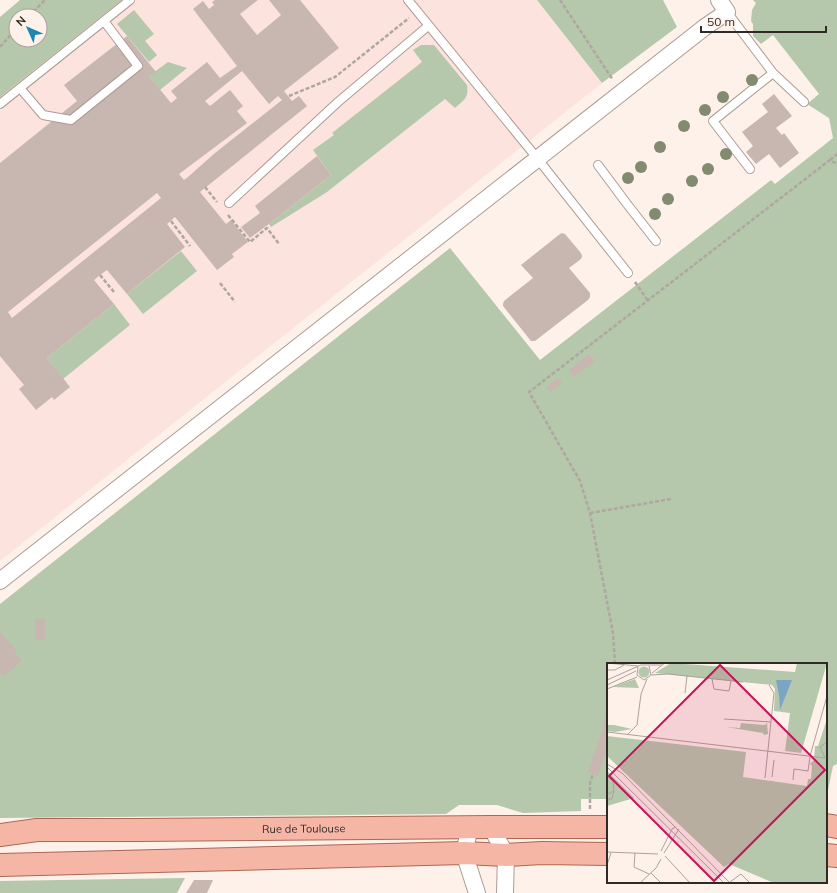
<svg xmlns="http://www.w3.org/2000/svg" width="837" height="893" viewBox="0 0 837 893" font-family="Mulish,sans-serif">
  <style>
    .medical { fill: #fde3dd; fill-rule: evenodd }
    .green { fill: #b5c8ac; fill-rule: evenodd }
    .building { fill: #c7b7b0; fill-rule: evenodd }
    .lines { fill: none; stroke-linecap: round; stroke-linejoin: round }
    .service-casing { stroke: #ac9c95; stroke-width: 10 }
    .minor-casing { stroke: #ac9c95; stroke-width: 18 }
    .primary-casing { stroke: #ad6653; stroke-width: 24 }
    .path { stroke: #b0a6a1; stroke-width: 2.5; stroke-dasharray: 4 2; stroke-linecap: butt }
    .service { stroke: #fff; stroke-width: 8 }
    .minor { stroke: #fff; stroke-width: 16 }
    .primary { stroke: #f6b6a6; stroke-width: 22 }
    .tree { fill: #828b6f }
    .labels { text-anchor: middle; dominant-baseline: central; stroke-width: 3; stroke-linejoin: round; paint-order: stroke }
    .street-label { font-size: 11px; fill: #302a27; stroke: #fef1ea }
    .inset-road { fill: none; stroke: #aca19c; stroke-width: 1 }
    .view { fill: #c2185b; fill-opacity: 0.15; stroke: #c2185b; stroke-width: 2 }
    .inset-edge { fill: none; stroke: #302a27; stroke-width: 2 }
  </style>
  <rect width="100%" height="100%" fill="#fef1ea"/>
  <!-- medical -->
  <path class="medical" d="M20 0H537L602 83 0 561V17ZM16 16H40V40H16Z"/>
  <!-- green -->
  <path class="green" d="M20 0H122L0 97V17ZM16 16H40V40H16Z
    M537 0H663L677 27 602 83Z
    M753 0H837V764L833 766 827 795H826V664H608V799H581V811L523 813 497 805H459L446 814 0 818V604L450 248 540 360 771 180 775 184 833 138 829 118 807 104 819 94 773 35 761 44 753 36V24L751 21 752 10 756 3Z
    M134 10 154 34 145 41 157 55 149 62 117 24Z
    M421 45H434L467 85C469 98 464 100 455 108L445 99 327 192 271 227 269 224 331 175 313 150 334 135 332 133 422 62 413 50Z
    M168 62 187 68 160 90 149 76Z
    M181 251 197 271 143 314 127 294Z
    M114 304 130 325 63 379 47 358Z
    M185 878 177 893H0V881Z"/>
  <!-- building -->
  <path class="building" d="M215 0H258L240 14 257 35 281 15 269 0H300L339 48 284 91 292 101 299 96 307 106 200 192 226 224 231 220 248 242 232 254 234 257 217 270 175 217 167 224 185 247 127 294 107 270 100 275 94 280 114 304 47 358 70 387 54 400 52 397 36 410 19 389 24 385 0 356V163L77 101 64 85 127 36 156 72 149 76 171 103 177 98 171 91 207 62 220 78 237 66 193 9 203 1 209 9 214 5 212 2ZM242 71 269 104 278 96 282 100 215 153 188 177 184 180 179 174 247 123 237 111 243 106 230 90 210 106 205 101ZM157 193 161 198 12 318 8 312Z
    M774 94 792 116 776 128 782 135 784 133 799 153 780 168 769 154 756 164 746 152 753 146 742 132 768 112 762 104Z
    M317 156 331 175 269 224 250 238 241 227 260 213 255 206Z
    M562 233 565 234 581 253 582 256 581 259 569 268 590 293V297L588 300 535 341H531L503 306V304L504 301 533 278 521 265 560 234Z
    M589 354 595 361 574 377 569 370Z
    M558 378 562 383 550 392 546 387Z
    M35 619H45V640H35Z
    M0 631 17 651 15 653 22 661 3 677 0 673Z
    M607 704H608V747L598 776 588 772 603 727Z
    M194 880H213L207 893H186Z"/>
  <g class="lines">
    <!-- service casing -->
    <g class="service-casing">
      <path id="service" d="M408 0 537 158 628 273
        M727 12 773 73 713 121 750 169
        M773 73 804 102
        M20 88 43 115 71 120 138 66 104 21
        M0 104 130 0
        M598 165 627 204 656 241
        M229 203 338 102 428 26"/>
    </g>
    <!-- minor casing -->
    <g class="minor-casing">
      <path id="minor" d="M0 581 705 27 727 12 719 0
        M470 827 464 853 477 893
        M491 827 506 855 505 893"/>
    </g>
    <!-- primary casing -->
    <g class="primary-casing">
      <g id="primary">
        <path d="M826 825 837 827"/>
        <path id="s1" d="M0 835 37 830H139L491 827H608"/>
        <path d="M826 855 837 856"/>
        <path d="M0 865 464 853 506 855 542 853 608 854"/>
      </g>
    </g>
    <!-- path -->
    <path class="path" d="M560 0 613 80
      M29 16 45 0
      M0 47 16 29
      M289 96 335 77 409 18
      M830 160 837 154
      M205 187 217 202
      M228 215 250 242 267 228 279 244
      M171 221 190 246
      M100 275 114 292
      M635 282 648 301
      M220 283 235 302
      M590 513 671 499
      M615 664 613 633 590 513 580 481 529 392 830 160 837 164
      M590 809V783L593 774"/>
    <!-- service -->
    <use href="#service" class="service"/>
    <!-- minor -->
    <use href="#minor" class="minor"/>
    <!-- primary -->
    <use href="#primary" class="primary"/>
  </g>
  <!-- trees -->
  <g class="tree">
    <circle cx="752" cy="80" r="6"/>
    <circle cx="723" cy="97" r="6"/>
    <circle cx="705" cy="110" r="6"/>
    <circle cx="684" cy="126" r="6"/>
    <circle cx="660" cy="147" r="6"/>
    <circle cx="726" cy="154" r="6"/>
    <circle cx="641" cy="167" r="6"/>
    <circle cx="708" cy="169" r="6"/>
    <circle cx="628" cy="178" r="6"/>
    <circle cx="692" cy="181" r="6"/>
    <circle cx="668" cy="199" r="6"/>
    <circle cx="655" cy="214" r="6"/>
  </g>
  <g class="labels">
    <!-- street labels -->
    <g class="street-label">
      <text stroke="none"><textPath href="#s1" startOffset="304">Rue de Toulouse</textPath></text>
    </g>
  </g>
  <!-- overview -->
  <g transform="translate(607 663)">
    <rect width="220" height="220" fill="#fef1ea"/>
    <path d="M64 0 188 9 190 0H220L194 90 178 88 183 50 167 48 168 26 165 22 48 10ZM31.5 9a5.5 5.5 0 1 1 11 0a5.5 5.5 0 1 1-11 0ZM28 16 32 25 6 24ZM220 56V220H167L122 201 117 204 0 93V73L139 89 136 114 200 123 201 116H204L205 103 203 101 207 97 208 83H211ZM134 60 158 62 160 60 161 71 157 72 156 70 119 64 133 65ZM0 62H7L25 66 8 69 0 68ZM0 108 27 135 0 143Z" fill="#b5c8ac"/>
    <path d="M169 17H185L173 47 172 32Z" fill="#7ba5c5"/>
    <path class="inset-road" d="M0 0 31 3M31 4 30 12 37 17 44 12 42 3M0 7H8L17 2M45 10 58 0M44 12 61 11 136 19M105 16 107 26 122 28 124 18M0 17 34 2H55M0 22 29 8M0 26 30 14M78 30 80 13M117 56 164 59M0 69 218 95 213 84 220 79M20 72 30 62 34 31 40 16M203 93 220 33M0 101 15 110 123 220M0 104 117 220M0 113 6 118 7 128M165 114 167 97M158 115 167 30 162 22M186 117 187 106 201 108 203 94M0 136H5L7 128 1 131M54 188 65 166 69 164M0 189 51 191M28 190 27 204 42 211M57 190 72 166M58 193 83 220M0 202 4 190M44 210 54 220M123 219 134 211 143 220M33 220 49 205 54 196"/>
    <path class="view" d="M113 2 218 107 107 218 2 113Z"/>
    <rect width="220" height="220" class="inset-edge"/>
  </g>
  <!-- north arrow -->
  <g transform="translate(28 28) rotate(315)"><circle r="19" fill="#fef1ea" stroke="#aca19c"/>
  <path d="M0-3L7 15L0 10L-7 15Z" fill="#1d87af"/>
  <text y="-6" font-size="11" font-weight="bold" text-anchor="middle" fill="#302a27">N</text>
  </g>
  <!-- scale -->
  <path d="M701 26v6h125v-6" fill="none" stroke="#302a27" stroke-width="2"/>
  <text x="707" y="26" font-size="12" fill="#302a27" stroke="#fef1ea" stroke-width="3" paint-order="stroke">50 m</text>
</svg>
